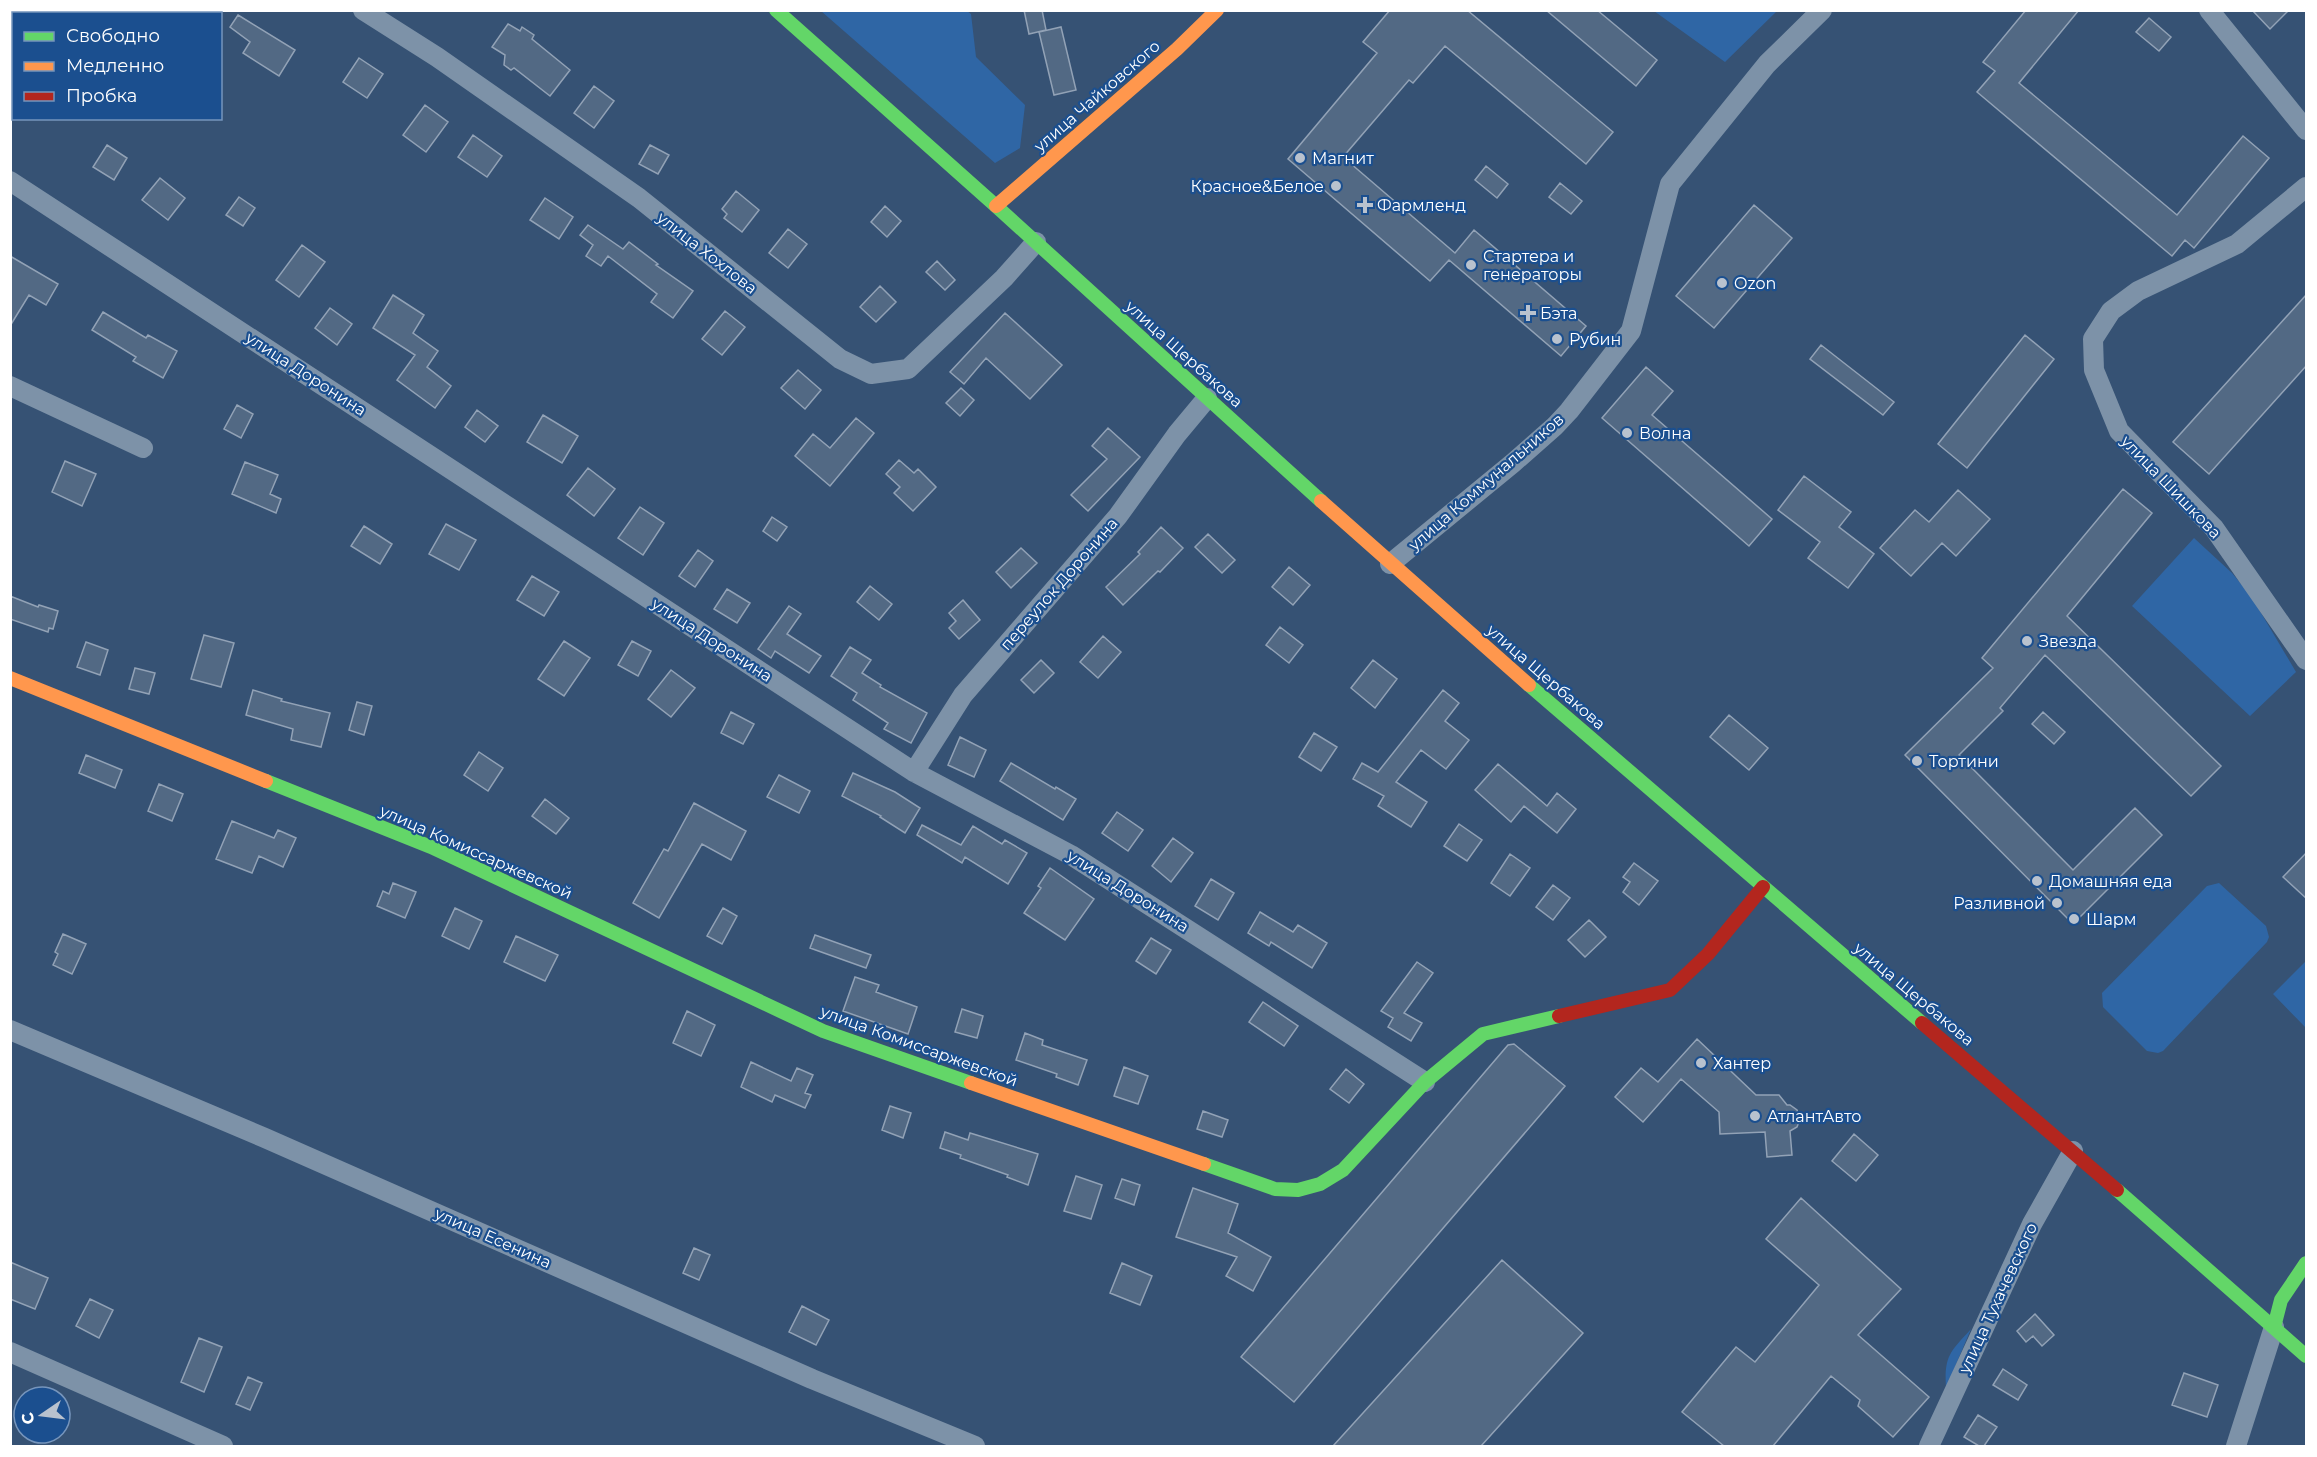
<svg xmlns="http://www.w3.org/2000/svg" width="2317" height="1457" viewBox="0 0 2317 1457" font-family="Montserrat,sans-serif">
  <style>
    .green { fill: #2f66a5 }
    .building { fill: #526984; stroke: #92a2b6; stroke-width: 1.5 }
    .lines { fill: none; stroke-linecap: round; stroke-linejoin: round }
    .street { stroke: #7d92a8; stroke-width: 20 }
    .fast { stroke: #63d668; stroke-width: 14 }
    .slow { stroke: #ff974d; stroke-width: 14 }
    .jam { stroke: #b3261e; stroke-width: 14 }
    .poi-dot { fill: #b9c2ce; stroke: #1b4f8f; stroke-width: 2 }
    .labels { text-anchor: middle; dominant-baseline: central; stroke-width: 4.5; stroke-linejoin: round; paint-order: stroke }
    .street-label { font-size: 16px; fill: #fff; stroke: #1b4f8f }
    .poi-label { font-size: 16px; fill: #fff; stroke: #1b4f8f; text-anchor: start }
  </style>
  <rect width="100%" height="100%" fill="#365274"/>
  <!-- green -->
  <path class="green" d="M821 11H967L971 14 976 57 1025 105 1020 148 995 163Z
    M1654 11H1777L1725 62Z
    M2194 538 2232 573 2251 596 2296 672 2250 716 2132 606Z
    M2219 883 2266 926 2269 937 2267 942 2163 1051 2158 1053 2147 1051 2103 1007 2102 993 2207 886Z
    M2306 961V1028L2273 994Z
    M1971 1329 1946 1388C1944 1356 1950 1352 1971 1329Z"/>
  <!-- building -->
  <path class="building" d="M1024 10H1042L1046 30 1029 34Z
    M1390 10H1467L1613 132 1586 164 1445 46 1413 83 1409 80 1343 157 1455 253 1474 230 1586 326 1561 356 1449 260 1430 281 1288 159 1377 53 1363 42Z
    M1546 10H1597L1657 60 1636 86Z
    M2026 10H2079L2019 83 2177 215 2243 136 2269 158 2194 248 2185 240 2172 256 1977 92 1995 71 1983 62Z
    M2252 10H2289L2270 29Z
    M238 15 295 50 279 76 243 53 250 42 230 27Z
    M2149 18 2171 37 2159 51 2136 32Z
    M508 24 520 31 522 27 534 35 532 39 570 70 550 96 514 68 511 70 504 65 505 55 492 47Z
    M1061 27 1076 90 1054 95 1039 32Z
    M359 58 383 74 367 98 343 82Z
    M594 86 614 101 594 128 574 113Z
    M425 105 448 122 426 152 403 135Z
    M473 135 502 156 487 177 458 157Z
    M107 145 127 158 114 180 93 167Z
    M650 145 669 155 658 174 639 164Z
    M1486 166 1508 184 1497 198 1475 180Z
    M160 178 185 198 168 220 142 200Z
    M1560 183 1582 201 1571 214 1549 197Z
    M736 191 759 210 742 232 724 218 727 214 722 209Z
    M239 197 255 208 243 226 226 215Z
    M545 198 573 217 559 239 530 220Z
    M1754 205 1792 238 1714 328 1676 296Z
    M885 206 901 221 887 237 871 222Z
    M588 225 623 249 629 242 658 264 656 265 693 291 673 318 651 302 657 294 608 256 601 266 586 256 593 245 580 235Z
    M788 229 807 244 788 268 769 253Z
    M302 245 325 262 299 297 276 280Z
    M10 256 58 284 46 305 29 295 10 326Z
    M937 261 955 280 945 290 926 272Z
    M880 286 896 302 876 322 860 307Z
    M2307 294V365L2209 474 2173 442Z
    M393 295 424 315 413 333 438 351 427 367 451 386 435 408 397 380 415 355 373 328Z
    M330 308 352 324 337 345 315 328Z
    M725 311 745 327 722 355 702 339Z
    M103 312 146 338 148 335 177 351 163 378 133 361 136 357 92 330Z
    M1005 313 1062 365 1030 399 986 358 964 384 950 372Z
    M2025 335 2054 359 1967 468 1938 444Z
    M1821 345 1894 402 1883 415 1810 359Z
    M1646 367 1673 391 1652 415 1772 519 1749 546 1602 418Z
    M798 370 821 390 805 409 781 388Z
    M961 388 974 400 960 416 946 403Z
    M237 405 253 414 241 438 224 429Z
    M477 410 498 426 485 442 465 427Z
    M543 415 578 436 562 463 527 442Z
    M856 418 874 433 830 486 795 456 813 434 830 448Z
    M1108 428 1140 457 1088 511 1071 495 1107 459 1092 446Z
    M899 460 914 473 918 469 936 487 913 511 894 493 900 487 886 474Z
    M65 461 96 474 82 506 52 492Z
    M245 462 278 475 270 494 281 499 276 513 232 494Z
    M588 468 615 489 594 516 567 495Z
    M1804 476 1851 512 1839 527 1874 554 1848 588 1808 558 1820 542 1778 510Z
    M2123 489 2152 513 2067 616 2221 766 2191 796 2045 655 2000 708 2003 711 1959 755 2073 870 2135 808 2162 835 2073 924 1905 755 1993 668 1982 658Z
    M1958 490 1990 519 1956 556 1942 543 1911 576 1880 548 1915 510 1929 522Z
    M640 507 664 523 643 555 618 538Z
    M772 517 787 527 777 541 763 531Z
    M446 524 476 540 459 570 429 554Z
    M364 526 392 544 380 564 351 546Z
    M1161 527 1183 548 1160 572 1158 571 1123 605 1106 587 1140 554 1138 552Z
    M1208 534 1235 560 1222 573 1195 547Z
    M1021 548 1037 563 1011 588 996 572Z
    M698 550 713 561 695 587 679 576Z
    M1289 567 1310 585 1293 605 1272 587Z
    M532 576 559 592 544 616 517 600Z
    M870 586 892 604 879 620 857 602Z
    M727 589 750 603 737 623 714 609Z
    M10 596 38 607 39 605 58 611 53 629 49 628 48 632 10 619Z
    M963 600 980 620 959 639 949 628 956 621 949 613Z
    M789 606 801 614 787 634 821 656 809 673 775 651 771 658 758 649Z
    M1280 627 1303 645 1289 663 1266 645Z
    M204 635 234 643 221 687 191 679Z
    M1103 636 1121 652 1098 678 1080 662Z
    M564 641 590 658 564 696 538 679Z
    M632 641 651 651 638 676 618 665Z
    M86 642 108 650 100 675 77 667Z
    M850 647 871 660 862 673 881 685 880 687 927 713 911 743 884 729 888 723 853 700 857 693 831 676Z
    M1041 660 1054 673 1034 693 1021 680Z
    M1373 660 1397 679 1375 708 1351 688Z
    M135 668 155 673 149 694 129 689Z
    M671 670 695 688 671 717 648 699Z
    M253 690 282 699 281 701 330 713 321 747 291 740 293 729 246 715Z
    M1443 690 1459 703 1445 721 1469 740 1446 769 1421 750 1396 782 1427 802 1411 827 1378 806 1384 796 1353 779 1362 763 1378 772Z
    M357 702 372 706 364 735 349 730Z
    M731 712 754 724 743 744 721 733Z
    M2043 712 2065 732 2054 744 2032 724Z
    M1729 715 1768 748 1749 770 1710 737Z
    M1314 733 1337 747 1321 771 1299 757Z
    M960 737 986 750 974 777 948 765Z
    M479 752 503 768 488 791 464 775Z
    M86 755 122 770 115 788 79 773Z
    M1011 763 1055 789 1056 787 1076 799 1063 820 1000 781Z
    M1498 764 1547 806 1557 793 1576 809 1557 833 1524 806 1511 822 1475 790Z
    M853 773 895 792 920 808 905 833 880 817 881 816 842 796Z
    M779 775 810 791 799 813 767 797Z
    M159 784 183 794 172 821 148 811Z
    M545 799 569 818 556 834 532 816Z
    M694 803 746 831 731 860 702 844 659 918 633 903 664 849 668 851Z
    M1117 812 1143 830 1128 851 1102 833Z
    M232 821 274 838 278 830 296 838 283 867 259 856 252 873 216 859Z
    M1459 824 1482 840 1467 861 1444 846Z
    M922 825 961 845 973 826 1002 844 1005 840 1027 853 1008 884 965 857 962 863 917 835Z
    M1173 838 1193 853 1171 882 1152 866Z
    M2307 852V899L2283 877Z
    M1510 854 1530 868 1510 896 1491 883Z
    M1634 863 1658 881 1639 905 1623 892 1630 882 1623 877Z
    M1050 868 1094 899 1065 940 1024 913 1041 888 1038 886Z
    M1211 879 1234 893 1218 920 1195 906Z
    M393 883 416 892 405 918 377 906 383 891 389 894Z
    M1553 885 1570 898 1553 920 1536 907Z
    M455 908 482 921 469 949 442 936Z
    M723 908 737 916 722 944 707 936Z
    M1260 912 1293 932 1298 925 1327 943 1312 968 1271 942 1269 946 1248 933Z
    M1589 920 1606 937 1585 957 1568 940Z
    M63 934 86 944 72 974 53 965 58 954 55 952Z
    M815 935 871 955 866 968 810 948Z
    M516 936 558 955 545 981 504 962Z
    M1151 938 1171 950 1156 974 1136 961Z
    M1417 962 1433 973 1404 1013 1422 1023 1411 1041 1388 1027 1393 1018 1381 1011Z
    M855 977 879 985 876 992 917 1007 908 1034 843 1011Z
    M1263 1002 1298 1026 1284 1046 1249 1022Z
    M962 1009 983 1016 977 1038 955 1032Z
    M687 1011 715 1025 701 1056 673 1043Z
    M1025 1033 1043 1040 1042 1045 1087 1060 1078 1085 1056 1077 1057 1074 1016 1060Z
    M1697 1039 1756 1095H1779L1787 1105H1790L1797 1110 1800 1119 1797 1127 1790 1131 1792 1155 1767 1157 1765 1132 1720 1134 1719 1112 1681 1079 1643 1122 1615 1097 1641 1068 1658 1082Z
    M1514 1044 1565 1086 1294 1402 1241 1357 1508 1045Z
    M751 1062 791 1081 797 1068 813 1075 805 1093 811 1095 805 1108 775 1095 772 1102 741 1087Z
    M1124 1067 1148 1076 1138 1104 1114 1096Z
    M1346 1069 1364 1084 1349 1103 1330 1089Z
    M890 1106 911 1113 903 1138 882 1130Z
    M1203 1111 1228 1120 1222 1137 1197 1129Z
    M945 1132 968 1140 970 1133 1038 1154 1028 1185 1007 1177 1008 1175 960 1158 961 1155 940 1148Z
    M1854 1134 1878 1155 1856 1181 1832 1161Z
    M1076 1176 1102 1185 1091 1219 1064 1211Z
    M1122 1179 1140 1185 1134 1205 1115 1198Z
    M1193 1188 1238 1204 1228 1233 1271 1257 1253 1291 1226 1276 1237 1257 1176 1237Z
    M1801 1198 1901 1289 1858 1335 1929 1397 1893 1437 1858 1406 1860 1400 1831 1376 1773 1446H1724L1682 1412 1736 1347 1755 1362 1819 1285 1766 1239Z
    M694 1248 710 1255 699 1280 683 1273Z
    M1502 1260 1583 1333 1481 1446H1333Z
    M10 1262 48 1278 35 1309 10 1299Z
    M1122 1263 1152 1276 1140 1305 1110 1293Z
    M90 1299 113 1310 99 1338 76 1326Z
    M802 1306 829 1320 816 1345 789 1332Z
    M2035 1314 2054 1335 2042 1346 2033 1336 2026 1342 2017 1331Z
    M199 1338 222 1347 204 1392 181 1382Z
    M2003 1369 2027 1385 2018 1400 1993 1385Z
    M2184 1373 2218 1385 2207 1417 2172 1405Z
    M248 1377 262 1383 250 1410 236 1404Z
    M1978 1415 1997 1427 1984 1446H1979L1964 1437Z"/>
  <g class="lines">
    <!-- street -->
    <path class="street" d="M363 10 437 57 639 198 840 359 871 374 908 369 1004 278 1036 242
      M2209 10 2306 130
      M10 181 914 772 1071 855 1425 1082
      M2306 187 2237 244 2138 291 2111 311 2093 339 2094 370 2119 431 2214 528 2306 660
      M10 386 143 448
      M1390 564 1513 463 1555 426 1569 411 1631 331 1670 184 1767 64 1822 10
      M914 772 963 695 1118 516 1177 434 1207 398
      M10 1030 265 1138 812 1379 975 1446
      M10 1352 223 1446
      M1929 1446 2032 1224 2073 1151
      M2236 1446 2274 1327"/>
    <!-- fast -->
    <path class="fast" d="M776 10 996 206 1321 501
      M1529 685 1922 1023
      M266 781 431 847 823 1031 971 1083
      M1204 1164 1275 1189 1298 1190 1320 1184 1343 1170 1425 1082 1483 1034 1559 1016
      M2117 1190 2306 1356
      M2274 1327 2281 1300 2306 1263"/>
    <!-- slow -->
    <path class="slow" d="M996 206 1177 49 1217 10
      M1321 501 1529 685
      M10 678 266 781
      M971 1083 1204 1164"/>
    <!-- jam -->
    <path class="jam" d="M1559 1016 1670 990 1708 954 1763 887
      M1922 1023 2117 1190"/>
  </g>
  <!-- markers -->
  <g class="poi-dot">
    <circle cx="1300" cy="158" r="6"/>
    <circle cx="1336" cy="186" r="6"/>
    <path d="M1362 196h6v6h6v6h-6v6h-6v-6h-6v-6h6z"/>
    <circle cx="1471" cy="265" r="6"/>
    <circle cx="1722" cy="283" r="6"/>
    <path d="M1525 304h6v6h6v6h-6v6h-6v-6h-6v-6h6z"/>
    <circle cx="1557" cy="339" r="6"/>
    <circle cx="1627" cy="433" r="6"/>
    <circle cx="2027" cy="641" r="6"/>
    <circle cx="1917" cy="761" r="6"/>
    <circle cx="2037" cy="881" r="6"/>
    <circle cx="2057" cy="903" r="6"/>
    <circle cx="2074" cy="919" r="6"/>
    <circle cx="1701" cy="1063" r="6"/>
    <circle cx="1755" cy="1116" r="6"/>
  </g>
  <g class="labels">
    <!-- street labels -->
    <g class="street-label">
      <text transform="translate(1097 96) rotate(-41)">улица Чайковского</text>
      <text transform="translate(707 253) rotate(38)">улица Хохлова</text>
      <text transform="translate(1184 354) rotate(42)">улица Щербакова</text>
      <text transform="translate(306 374) rotate(33)">улица Доронина</text>
      <text transform="translate(1486 482) rotate(-41)">улица Коммунальников</text>
      <text transform="translate(2171 487) rotate(46)">улица Шишкова</text>
      <text transform="translate(1059 584) rotate(-49)">переулок Доронина</text>
      <text transform="translate(712 640) rotate(33)">улица Доронина</text>
      <text transform="translate(1546 677) rotate(41)">улица Щербакова</text>
      <text transform="translate(476 852) rotate(24)">улица Комиссаржевской</text>
      <text transform="translate(1128 891) rotate(32)">улица Доронина</text>
      <text transform="translate(1914 994) rotate(40)">улица Щербакова</text>
      <text transform="translate(919 1046) rotate(20)">улица Комиссаржевской</text>
      <text transform="translate(493 1238) rotate(24)">улица Есенина</text>
      <text transform="translate(1998 1298) rotate(-65)">улица Тухачевского</text>
    </g>
    <!-- poi labels -->
    <g class="poi-label">
      <text x="1312" y="158">Магнит</text>
      <text x="1324" y="186" text-anchor="end">Красное&amp;Белое</text>
      <text x="1377" y="205">Фармленд</text>
      <text x="1483" y="256">Стартера и<tspan x="1483" dy="18">генераторы</tspan></text>
      <text x="1734" y="283">Ozon</text>
      <text x="1540" y="313">Бэта</text>
      <text x="1569" y="339">Рубин</text>
      <text x="1639" y="433">Волна</text>
      <text x="2039" y="641">Звезда</text>
      <text x="1929" y="761">Тортини</text>
      <text x="2049" y="881">Домашняя еда</text>
      <text x="2045" y="903" text-anchor="end">Разливной</text>
      <text x="2086" y="919">Шарм</text>
      <text x="1713" y="1063">Хантер</text>
      <text x="1767" y="1116">АтлантАвто</text>
    </g>
  </g>
  <!-- border -->
  <rect width="2317" height="1457" fill="none" stroke="#ffffff" stroke-width="24"/>
  <!-- legend -->
  <rect x="12" y="12" width="210" height="108" fill="#1b4f8f" stroke="#7695bc" stroke-width="1.5"/>
  <rect x="24" y="32" width="30" height="9" fill="#63d668" stroke="#7695bc" stroke-width="1.5"/>
  <text x="66" y="42" font-size="18" fill="#ffffff">Свободно</text>
  <rect x="24" y="62" width="30" height="9" fill="#ff974d" stroke="#7695bc" stroke-width="1.5"/>
  <text x="66" y="72" font-size="18" fill="#ffffff">Медленно</text>
  <rect x="24" y="92" width="30" height="9" fill="#b3261e" stroke="#7695bc" stroke-width="1.5"/>
  <text x="66" y="102" font-size="18" fill="#ffffff">Пробка</text>
  <!-- north arrow -->
  <g transform="translate(42 1415) rotate(256)"><circle r="28" fill="#1b4f8f" stroke="#7695bc" stroke-width="1.5"/>
  <path d="M0-4.5L10 22L0 15L-10 22Z" fill="#b9c2ce"/>
  <text y="-9" font-size="16" font-weight="bold" text-anchor="middle" fill="#ffffff">С</text>
  </g>
</svg>
